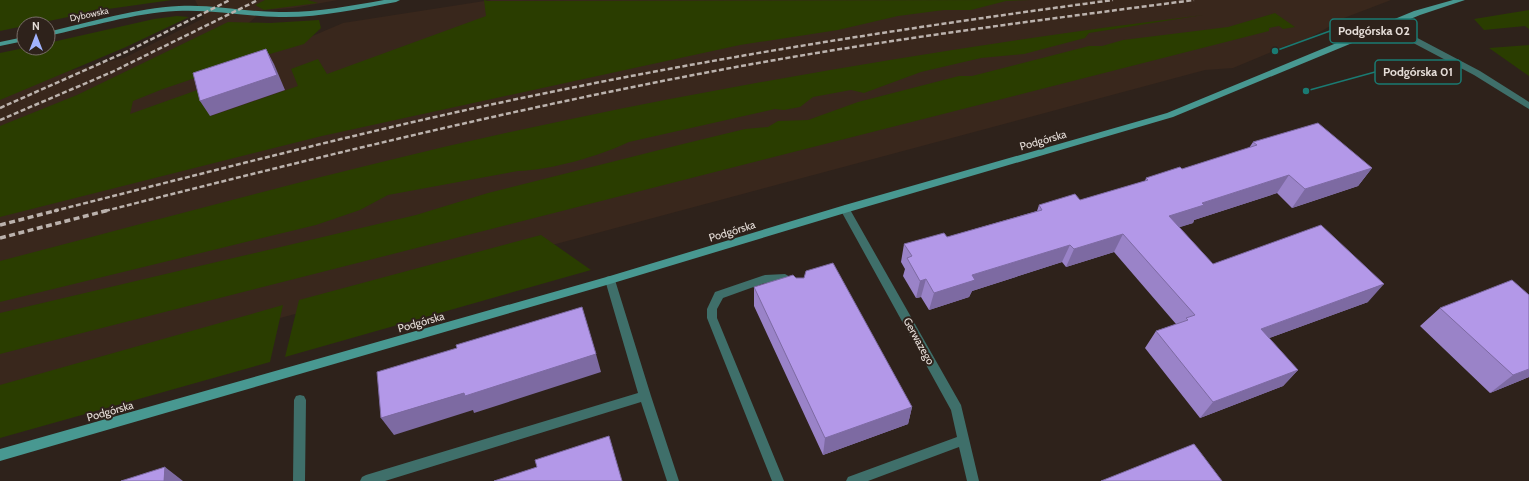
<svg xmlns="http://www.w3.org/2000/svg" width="1529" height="481" viewBox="0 0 1529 481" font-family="Cabin,sans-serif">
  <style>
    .built { fill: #39271c }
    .green { fill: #2a3d00 }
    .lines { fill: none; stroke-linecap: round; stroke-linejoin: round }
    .street { fill: #3f6f6a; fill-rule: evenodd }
    .secondary { fill: #489891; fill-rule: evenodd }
    .rail-far1 { stroke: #bbb2ad; stroke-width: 2.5; stroke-dasharray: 5 2.5; stroke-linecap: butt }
    .rail { stroke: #bbb2ad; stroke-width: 3.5; stroke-dasharray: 6 3.5; stroke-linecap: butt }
    .wall { fill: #9a83c8 }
    .shaded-wall { fill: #7d6aa2 }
    .building { fill: #b398e8; stroke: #7d6aa2 }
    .labels { text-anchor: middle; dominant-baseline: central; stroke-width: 4; stroke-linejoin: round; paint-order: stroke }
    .far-street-label { font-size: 9px; fill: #e6ded9; stroke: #2e221b }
    .street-label { font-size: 11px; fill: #e6ded9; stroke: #2e221b }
    .leader { fill: none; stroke: #1a7b73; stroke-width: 1.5 }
    .callout-dot { fill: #1a7b73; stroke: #2e221b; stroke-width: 1.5 }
    .callout { fill: #2e221b; stroke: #1a7b73; stroke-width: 1.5 }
    .callout-label { font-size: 12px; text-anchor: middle; font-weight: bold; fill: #e6ded9 }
  </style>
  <rect width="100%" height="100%" fill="#2e221b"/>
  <!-- built -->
  <path class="built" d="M195 0H338L293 8 264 10 244 27 289 46 343 23 491 0H1391L1344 18 1306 40 1288 45 1233 68 1205 70 0 393V87L124 58 204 18Z"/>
  <!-- green -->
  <path class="green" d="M0 0H172L101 10 35 24H24V26L0 31Z
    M265 0H308L318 3 264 10 255 5Z
    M484 0 488 1 1031 0 1006 1 971 10H944L898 16 838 30 740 45 322 136 0 217V126L77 95 228 22 270 23 319 20 321 28 304 44 240 63 163 89 133 101 130 114 203 88 211 116 298 86 291 69 318 59 327 74 486 16Z
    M1529 10V29L1525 26 1484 30 1474 19Z
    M1275 13 1295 27 1283 29 1279 26 1269 28V31L0 354V313L416 215 488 193 683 144 745 129 768 127 778 121 808 120 858 102 959 76H972L1089 46H1102L1123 40 1228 27Z
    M1203 15 1089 33 1085 38 1024 54 981 58 921 72 864 93 851 90 813 97 800 107 784 110 775 109 629 142C600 156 551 170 518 171L388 195 360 210 316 225 0 302V261C191 211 382 158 576 118 784 75 993 41 1203 15Z
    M177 16 189 17 126 47 0 100V53L24 48H48V43L154 19Z
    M1529 45V76L1489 48Z
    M541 235 591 270 285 357 299 300Z
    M283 305 270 362 0 438V385Z"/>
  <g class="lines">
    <!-- street -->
    <path class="street" d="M1383 23H1389L1480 71 1529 102V109L1474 75 1383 27Z
      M845 205 848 206 961 405 979 481H967L959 447 868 481H846L848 477 957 437 951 410 840 209Z
      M785 274 799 282 800 285 799 288H791L783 282 765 283 723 298 717 309V318L784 481H772L707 318V309L715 292 765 275Z
      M610 276 614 277 615 280 651 396 679 481H667L641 402 385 481H360L362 477 366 475 638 393 605 280 606 277Z
      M300 395 304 396 306 400 305 481H293L294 400 296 396Z"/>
    <!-- secondary -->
    <path class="secondary" d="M384 0H400L396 2C357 9 318 18 279 17 244 16 210 9 176 11 135 13 89 27 48 36V32C90 22 137 8 179 6 212 4 245 12 279 12 314 13 349 6 384 0Z
      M1453 0H1465L1420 15 1173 117 845 213 610 284 0 461V449L610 276 845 205 1167 113 1414 11Z
      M24 37V41L0 46V42Z"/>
    <!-- rail-far1 -->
    <path class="rail-far1" d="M0 108 128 51 230 0
      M0 120 112 72 258 0
      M54 211C221 169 387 125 556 91 740 53 926 25 1113 0
      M105 211C314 158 524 106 736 67 888 39 1041 20 1194 0"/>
    <!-- rail -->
    <path class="rail" d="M0 225 58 210
      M0 238 109 210"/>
  </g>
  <!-- wall -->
  <path class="wall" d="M1253 142 1372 168 1358 186 1292 208 1277 193 1194 220 1193 223 1179 227 1213 264 1368 302 1269 338 1298 370 1283 386 1200 418 1145 348 1156 331 1176 324 1114 252 1066 267 1062 262 972 291 969 297 929 310 921 297 916 298 903 276 905 269 901 262 904 244 947 237 1037 211 1039 205 1080 200 1145 181 1146 178 1182 169 1249 148Z
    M754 287 912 407 908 424 823 455 754 306Z
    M1529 295V377L1490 393 1420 326 1440 308Z"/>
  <!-- shaded-wall -->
  <path class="shaded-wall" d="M266 49 274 64 285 90 210 116 200 101Z
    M1372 168 1358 186 1292 208 1305 189Z
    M1289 175 1277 193 1194 220 1193 223 1159 234 1169 216 1202 203Z
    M1123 234 1114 252 1066 267 1074 249Z
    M1070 245 1062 262 972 291 969 297 929 310 934 293 972 275Z
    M926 279 921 297 916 298 920 281Z
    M1384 284 1368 302 1247 346 1261 329Z
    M596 354 601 372 474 413 473 410 394 435 381 418 464 393Z
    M1529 369V377L1490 393 1513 375Z
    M1298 370 1283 386 1200 418 1213 402Z
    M912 407 908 424 823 455 825 438Z
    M165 467 183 481H164Z"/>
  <!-- building -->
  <path class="building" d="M266 49 277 75 200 101 193 73Z
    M1318 123 1372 168 1305 189 1289 175 1202 203 1204 205 1169 216 1213 264 1321 225 1384 284 1261 329 1298 370 1213 402 1156 331 1188 320 1186 318 1195 315 1123 234 1074 249 1070 245 972 275 975 280 934 293 926 279 920 281 907 258 912 256 904 244 944 233 947 237 1042 210 1039 205 1075 194 1080 200 1148 180 1146 178 1180 167 1182 169 1257 145 1253 142Z
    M833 263 912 407 825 438 754 287 793 275 796 278H804L806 271Z
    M1512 280 1529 295V369L1513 375 1440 308Z
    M582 307 596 354 465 396 464 393 381 418 377 372 457 348 456 345Z
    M609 436 622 481H494L537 467 535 460Z
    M1194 444 1222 481H1101Z
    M165 467 164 481H121Z"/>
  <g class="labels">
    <!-- far-street labels -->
    <g class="far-street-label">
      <text transform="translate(89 14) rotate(-12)">Dybowska</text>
    </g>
    <!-- street labels -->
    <g class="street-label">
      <text transform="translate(1043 140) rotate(-16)">Podgórska</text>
      <text transform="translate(732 231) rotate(-17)">Podgórska</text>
      <text transform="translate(421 322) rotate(-16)">Podgórska</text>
      <text transform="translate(919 341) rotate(61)">Gerwazego</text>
      <text transform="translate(110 411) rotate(-16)">Podgórska</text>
    </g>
  </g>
  <!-- callouts -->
  <path class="leader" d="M1275 51L1330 31M1306 91L1375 72"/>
  <g class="callout-dot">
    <circle cx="1275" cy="51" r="4"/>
    <circle cx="1306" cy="91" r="4"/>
  </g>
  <g class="callout">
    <rect x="1330" y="19" width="87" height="24" rx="4"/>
    <rect x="1375" y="60" width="86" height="24" rx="4"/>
  </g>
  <g class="callout-label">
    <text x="1374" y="35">Podgórska 02</text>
    <text x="1418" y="76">Podgórska 01</text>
  </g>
  <!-- north arrow -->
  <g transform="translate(36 36)"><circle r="19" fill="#2e221b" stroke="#786d67"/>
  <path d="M0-3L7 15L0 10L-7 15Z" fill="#a1b3fd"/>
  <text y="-6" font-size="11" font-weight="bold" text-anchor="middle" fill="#e6ded9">N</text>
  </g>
</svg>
